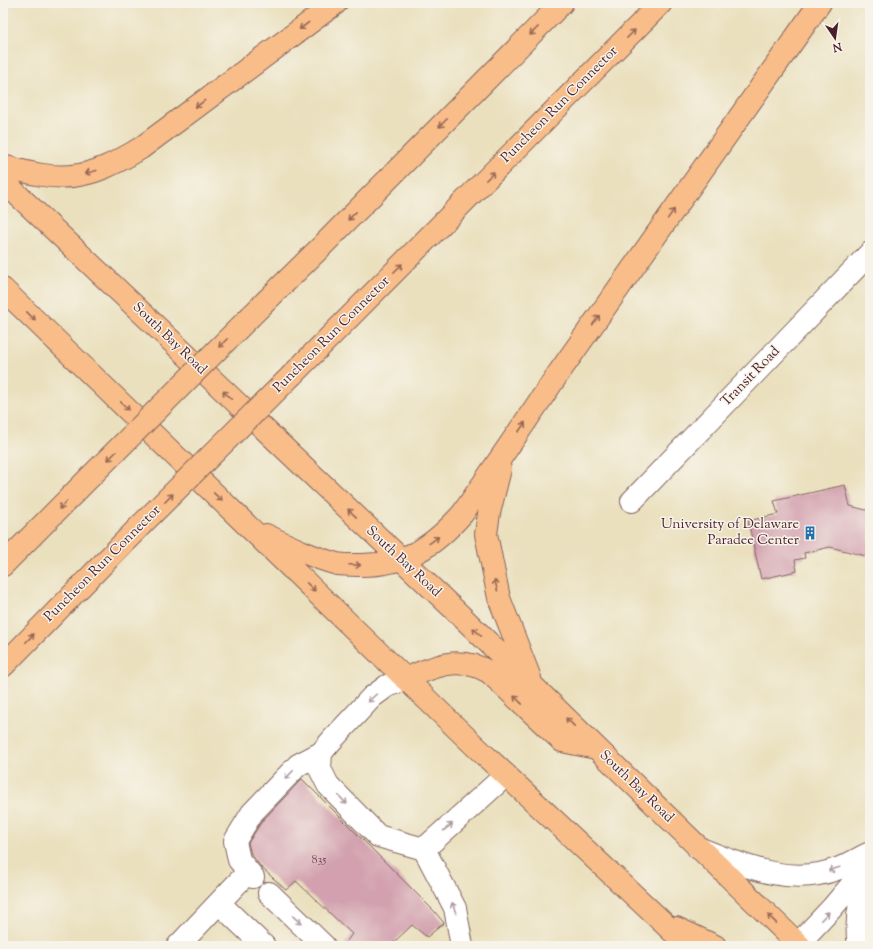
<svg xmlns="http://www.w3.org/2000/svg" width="873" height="949" viewBox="0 0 873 949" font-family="'Sorts Mill Goudy',serif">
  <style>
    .building { fill: #d2a0af }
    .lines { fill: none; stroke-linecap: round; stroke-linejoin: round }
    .minor-casing { stroke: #82635e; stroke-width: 24 }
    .highway-casing { stroke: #82635e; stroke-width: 24 }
    .minor { stroke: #fff; stroke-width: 22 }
    .highway { stroke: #f8bd89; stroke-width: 22 }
    .highway-bridge-casing { stroke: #82635e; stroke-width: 24; stroke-linecap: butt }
    .highway-bridge { stroke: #f8bd89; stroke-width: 22 }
    .oneway { stroke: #986655 }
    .oneway2 { stroke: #ae9aa0 }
    .labels { text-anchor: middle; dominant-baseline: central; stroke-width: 3; stroke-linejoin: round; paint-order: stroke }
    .number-label { font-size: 12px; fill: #6c3f4c }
    .street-label { font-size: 14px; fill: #4a1f2b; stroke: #f7f3e8 }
    .poi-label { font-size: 14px; fill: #4a1f2b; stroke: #f7f3e8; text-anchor: end }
  </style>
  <rect width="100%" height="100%" fill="#f7f3e8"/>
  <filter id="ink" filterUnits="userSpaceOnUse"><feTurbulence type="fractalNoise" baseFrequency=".025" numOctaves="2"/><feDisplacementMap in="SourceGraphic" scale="8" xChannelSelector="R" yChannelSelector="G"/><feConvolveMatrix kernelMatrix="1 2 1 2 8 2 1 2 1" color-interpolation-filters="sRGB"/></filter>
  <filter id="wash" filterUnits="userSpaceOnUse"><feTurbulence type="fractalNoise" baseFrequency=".012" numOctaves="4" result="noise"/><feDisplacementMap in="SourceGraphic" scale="16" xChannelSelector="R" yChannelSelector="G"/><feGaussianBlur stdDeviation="0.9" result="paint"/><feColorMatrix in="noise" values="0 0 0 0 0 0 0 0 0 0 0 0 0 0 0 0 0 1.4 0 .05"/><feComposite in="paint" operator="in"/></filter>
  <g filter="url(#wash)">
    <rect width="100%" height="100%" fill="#eae0be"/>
    <g id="blocks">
      <!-- building -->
      <path class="building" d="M845 485 850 506 870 511V557L830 547 804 553 805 558 795 560 797 571 761 579 748 521 778 514 774 501Z
        M302 779 435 912 444 923 427 937 412 925 390 946H343L352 934 296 881 286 890 261 867 251 854 248 843 262 821Z"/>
    </g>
  </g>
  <g filter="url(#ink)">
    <use href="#blocks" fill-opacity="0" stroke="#82635e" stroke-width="1"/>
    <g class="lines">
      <!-- minor casing -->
      <g class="minor-casing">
        <path id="minor" d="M632 501 870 253
          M405 679 387 686 372 697 332 740 321 753 320 769 328 785 378 836 424 849 506 775
          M698 848C742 865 789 887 837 869 848 865 859 858 870 853
          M424 849 455 908 462 946
          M253 877 239 860 235 841 252 813 298 765 321 753
          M269 893 324 946
          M219 903 264 946
          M798 944 832 908 870 863
          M178 946 248 872
          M859 946C855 921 859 897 870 874"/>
      </g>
      <!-- highway casing -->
      <g class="highway-casing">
        <path id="highway" d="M3 166C63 183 87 181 141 148L336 3
          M3 181 459 614 800 946
          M3 289 475 746 688 946
          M251 316 323 245 562 3
          M292 375 661 3
          M500 469 489 513 486 534 499 598 530 678
          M266 535C289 546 312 557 337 564 343 565 351 565 358 565 405 566 433 547 463 513L558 374 820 3
          M3 565 90 477
          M3 666 141 525
          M405 679C434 666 459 655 489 672L562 741 596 748
          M676 928 715 946"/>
      </g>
      <!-- minor -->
      <use href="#minor" class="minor"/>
      <!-- highway -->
      <use href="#highway" class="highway"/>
      <!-- highway-bridge casing -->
      <g class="highway-bridge-casing">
        <path id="highway-bridge" d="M90 477 251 316
          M141 525 292 375"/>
      </g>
      <!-- highway-bridge -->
      <use href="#highway-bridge" class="highway-bridge"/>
    </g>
    <!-- one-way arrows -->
    <defs><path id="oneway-shaft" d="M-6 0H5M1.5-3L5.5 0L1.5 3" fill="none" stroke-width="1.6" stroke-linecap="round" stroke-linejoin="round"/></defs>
    <g class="oneway">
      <use href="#oneway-shaft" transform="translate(304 26) rotate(143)"/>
      <use href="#oneway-shaft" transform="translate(534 31) rotate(135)"/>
      <use href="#oneway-shaft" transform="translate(631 34) rotate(-45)"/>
      <use href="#oneway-shaft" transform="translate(200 104) rotate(143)"/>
      <use href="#oneway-shaft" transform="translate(443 123) rotate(135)"/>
      <use href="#oneway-shaft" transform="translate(91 172) rotate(165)"/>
      <use href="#oneway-shaft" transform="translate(490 176) rotate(-45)"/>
      <use href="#oneway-shaft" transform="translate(671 214) rotate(-55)"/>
      <use href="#oneway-shaft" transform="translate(352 216) rotate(134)"/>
      <use href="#oneway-shaft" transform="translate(398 268) rotate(-45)"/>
      <use href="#oneway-shaft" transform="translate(31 316) rotate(44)"/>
      <use href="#oneway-shaft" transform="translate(596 320) rotate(-55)"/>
      <use href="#oneway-shaft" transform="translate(223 343) rotate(135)"/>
      <use href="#oneway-shaft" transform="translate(227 395) rotate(-136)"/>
      <use href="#oneway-shaft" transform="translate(125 406) rotate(44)"/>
      <use href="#oneway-shaft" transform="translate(522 427) rotate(-56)"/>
      <use href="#oneway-shaft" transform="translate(112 456) rotate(135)"/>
      <use href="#oneway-shaft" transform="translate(218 497) rotate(44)"/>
      <use href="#oneway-shaft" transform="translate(169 498) rotate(-45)"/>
      <use href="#oneway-shaft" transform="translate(63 505) rotate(135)"/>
      <use href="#oneway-shaft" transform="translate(352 513) rotate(-136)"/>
      <use href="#oneway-shaft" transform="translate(434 540) rotate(-36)"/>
      <use href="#oneway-shaft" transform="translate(355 565) rotate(2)"/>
      <use href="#oneway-shaft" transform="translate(496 585) rotate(-104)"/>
      <use href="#oneway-shaft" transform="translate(311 587) rotate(44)"/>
      <use href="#oneway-shaft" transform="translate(477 632) rotate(-136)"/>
      <use href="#oneway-shaft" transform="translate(30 638) rotate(-46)"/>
      <use href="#oneway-shaft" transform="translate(518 700) rotate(-136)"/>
      <use href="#oneway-shaft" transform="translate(570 722) rotate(-136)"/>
      <use href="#oneway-shaft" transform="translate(772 919) rotate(-136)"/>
    </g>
    <g class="oneway2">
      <use href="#oneway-shaft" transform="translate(372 698) rotate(138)"/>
      <use href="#oneway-shaft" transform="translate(289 775) rotate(134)"/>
      <use href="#oneway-shaft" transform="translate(343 800) rotate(46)"/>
      <use href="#oneway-shaft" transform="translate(448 827) rotate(-40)"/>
      <use href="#oneway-shaft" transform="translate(834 869) rotate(162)"/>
      <use href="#oneway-shaft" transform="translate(454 908) rotate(-110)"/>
      <use href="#oneway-shaft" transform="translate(825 916) rotate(-46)"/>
      <use href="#oneway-shaft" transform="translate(297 920) rotate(44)"/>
    </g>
  </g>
  <!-- icons -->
  <defs>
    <g id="building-bare" transform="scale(1.08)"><path d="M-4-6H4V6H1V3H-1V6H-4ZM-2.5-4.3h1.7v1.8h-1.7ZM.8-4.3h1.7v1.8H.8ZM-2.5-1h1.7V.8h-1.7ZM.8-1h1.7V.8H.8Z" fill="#1f6fb2" stroke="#f7f3e8" stroke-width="2.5" paint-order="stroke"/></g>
  </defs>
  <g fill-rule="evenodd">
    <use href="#building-bare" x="810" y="533"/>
  </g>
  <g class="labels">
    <!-- number labels -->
    <g class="number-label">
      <text x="319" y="860">835</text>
    </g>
    <!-- street labels -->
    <g class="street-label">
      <text transform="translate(560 105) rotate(-45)">Puncheon Run Connector</text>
      <text transform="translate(332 335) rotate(-45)">Puncheon Run Connector</text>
      <text transform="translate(169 339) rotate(44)">South Bay Road</text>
      <text transform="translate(751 377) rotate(-46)">Transit Road</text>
      <text transform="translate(403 562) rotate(43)">South Bay Road</text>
      <text transform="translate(103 564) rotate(-45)">Puncheon Run Connector</text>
      <text transform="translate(636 787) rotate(44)">South Bay Road</text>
    </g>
    <!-- poi labels -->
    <g class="poi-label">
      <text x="799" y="525">University of Delaware<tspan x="799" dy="16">Paradee Center</tspan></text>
    </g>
  </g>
  <!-- margin -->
  <rect width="873" height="949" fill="none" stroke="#f7f3e8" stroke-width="16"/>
  <!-- north arrow -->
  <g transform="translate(835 38) rotate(167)" stroke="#f7f3e8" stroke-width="3" paint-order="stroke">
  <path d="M0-3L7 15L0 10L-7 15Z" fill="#4a1f2b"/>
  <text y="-6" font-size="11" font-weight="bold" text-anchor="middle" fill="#4a1f2b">N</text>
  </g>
</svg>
